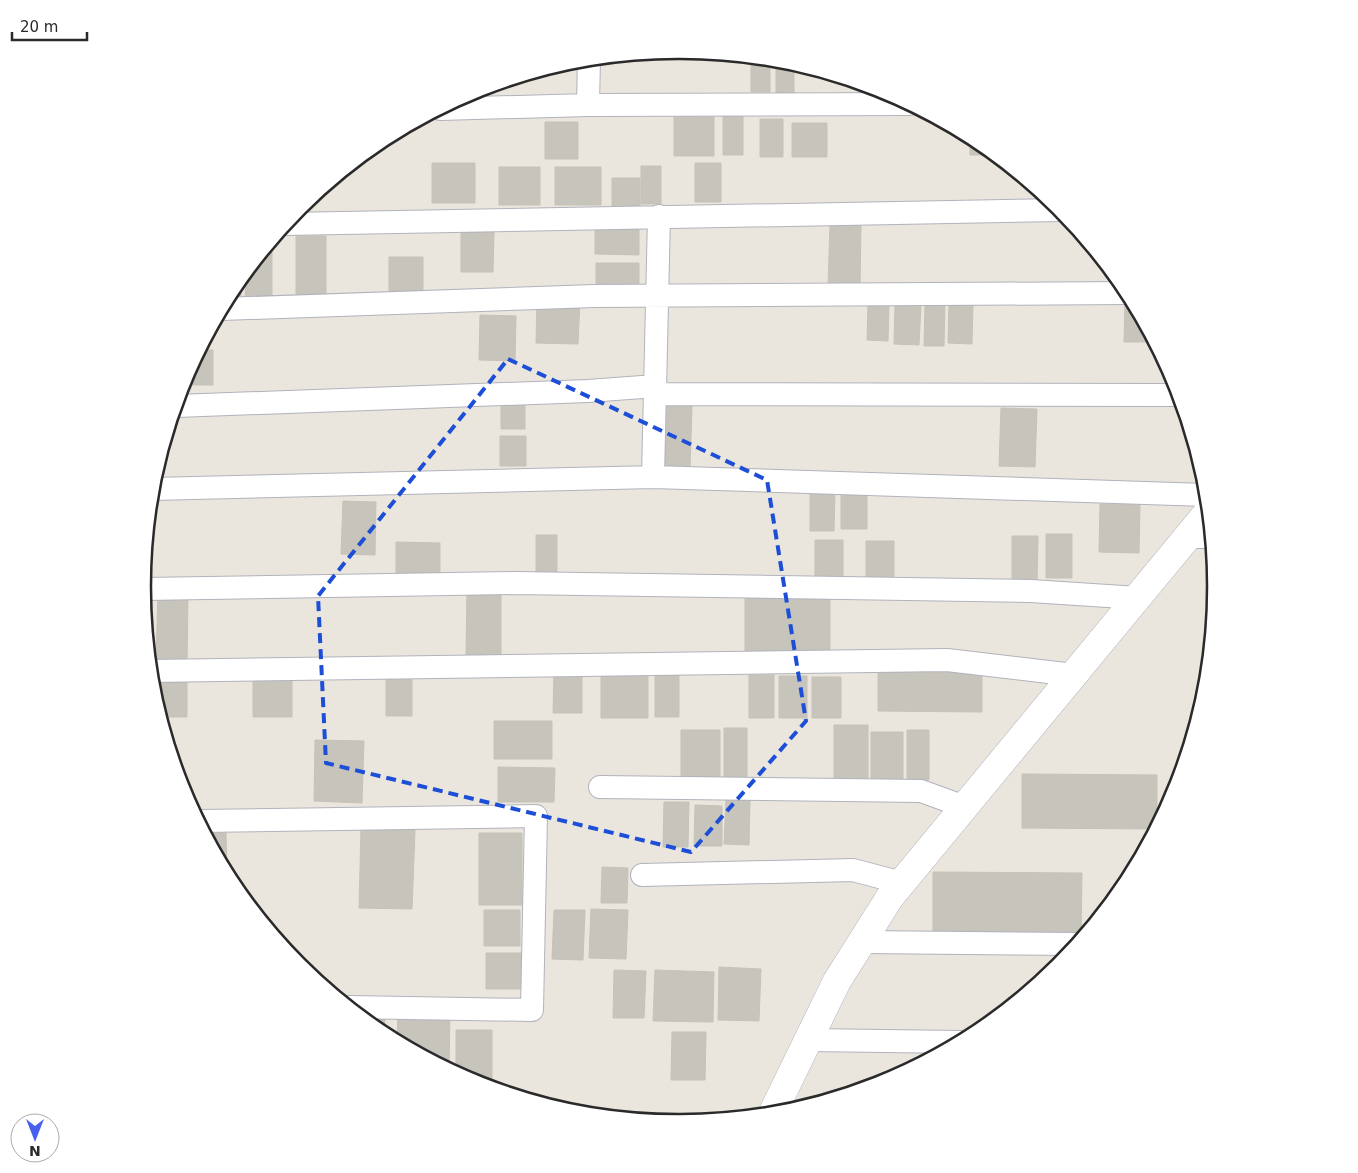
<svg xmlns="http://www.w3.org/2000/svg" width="1358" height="1173" viewBox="0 0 1358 1173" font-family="'DejaVu Sans',sans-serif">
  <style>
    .building { fill: #c7c4bc; stroke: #c7c2b7 }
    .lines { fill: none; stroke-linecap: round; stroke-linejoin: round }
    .street-casing { stroke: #b1b3bd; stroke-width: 24 }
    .secondary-casing { stroke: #b1b3bd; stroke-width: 29 }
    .street { stroke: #fff; stroke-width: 22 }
    .secondary { stroke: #fff; stroke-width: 28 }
    .marked { fill: none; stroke: #1d4ed8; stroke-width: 4; stroke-dasharray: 10 6; stroke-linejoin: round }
    .rim { fill: none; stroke: #2a2a2a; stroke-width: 2.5 }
  </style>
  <rect width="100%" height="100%" fill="#ebe6dd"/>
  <!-- building -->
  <path class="building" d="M751 65H770V92H751Z
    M776 67H794V93H776Z
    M723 115H743V155H723Z
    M674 117H714V156H674Z
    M760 119H783V157H760Z
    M545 122H578V159H545Z
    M792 123H827V157H792Z
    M970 137 977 141 994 155H970Z
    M432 163H475V203H432Z
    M695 163H721V202H695Z
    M641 166H661V204H641Z
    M499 167H540V205H499Z
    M555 167H601V205H555Z
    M612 178H640V206H612Z
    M595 222H639V255L595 254Z
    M830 224 861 225 860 287H828Z
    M461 232H494L493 272H461Z
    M296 236H326V300L296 299Z
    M272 241V299L245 298 246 273Z
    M389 257H423V291H389Z
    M596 263H639V289H596Z
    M241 279V299H227L233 288Z
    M537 299 580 300 578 344 536 343Z
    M925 302 945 303 944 346H924Z
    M949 302 973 303 972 344 948 343Z
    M1125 303 1133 304 1154 342H1124Z
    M868 304 889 305 888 341 867 340Z
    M895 304 921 305 919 345 894 344Z
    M480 315 516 316 515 361 479 360Z
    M200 350H213V385H182Z
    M501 397H525V429H501Z
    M659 406H692L690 469H658Z
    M1001 408 1037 409 1035 467 999 466Z
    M500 436H526V466H500Z
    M810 492 835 493 834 531H810Z
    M841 493H867V529H841Z
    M343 501 376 502 375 555 341 554Z
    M1100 504 1140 505 1139 553 1099 552Z
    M1046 534H1072V578H1046Z
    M536 535H557V574H536Z
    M1012 536H1038L1037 582H1012Z
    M815 540H843V582H815Z
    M866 541H894V578H866Z
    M396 542 440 543V575H396Z
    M1209 546H1212L1215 584H1209Z
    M467 588H501V657H466Z
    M158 591 188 592 187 665 156 664Z
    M745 594H830V659H745Z
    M878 668 982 669V712L878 711Z
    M554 672H582V713H553Z
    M601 675H648V718H601Z
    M655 675H679V717H655Z
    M749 675H774V718H749Z
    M779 676H807V718H779Z
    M253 677H292V717H253Z
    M812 677H841V718H812Z
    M386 678H412V716H386Z
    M152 682H187V717H161Z
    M494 721H552V759H494Z
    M834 725H868V780H834Z
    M724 728H747V780H724Z
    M681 730H720V780H681Z
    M907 730H929V780H907Z
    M871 732H903V780H871Z
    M315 740 364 741 362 803 314 801Z
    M498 767 555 768 554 802H498Z
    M1022 774 1157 775V825L1155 829 1022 828Z
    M726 800H750L749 845 724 844Z
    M664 802H689L688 847H663Z
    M695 805 722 806V846H694Z
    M361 828 415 830 412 909 359 908Z
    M206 833H226L227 873Z
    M479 833H522V905H479Z
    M602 867 628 868 627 903H601Z
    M933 872 1082 873 1081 938 933 937Z
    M591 909 628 910 626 959 589 958Z
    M484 910H520V946H484Z
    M554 910H585L583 960 552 959Z
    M486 953H524V989H486Z
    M719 967 761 969 759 1021 718 1020Z
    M614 970 646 971 644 1018H613Z
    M655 970 714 972 713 1022 653 1021Z
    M398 1012 450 1013 449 1069 397 1041Z
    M364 1019H385L384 1034 381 1032Z
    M456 1030H492V1088L473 1082 456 1073Z
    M672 1032H706L705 1080H671Z
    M555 1107H590V1114L574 1113Z"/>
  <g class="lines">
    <!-- street casing -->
    <g class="street-casing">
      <path id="street" d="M588 105 589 59
        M440 109 588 105 909 104
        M285 224 1061 210
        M222 309 594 296 1128 293
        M656 394 1179 395
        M176 406 588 391 656 386
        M653 477 659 216
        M152 489 653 477 1206 495
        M1187 537H1211
        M143 589 516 583 1031 591 1138 598
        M151 671 947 660 1074 675
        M600 787 921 791 965 807
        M199 821 536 816 532 1010 349 1007
        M642 875 853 870 902 883
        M861 942 1076 944
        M808 1040 960 1042"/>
    </g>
    <!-- secondary casing -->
    <g class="secondary-casing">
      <path id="secondary" d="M772 1114 837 981 890 897 1208 512"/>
    </g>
    <!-- street -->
    <use href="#street" class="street"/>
    <!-- secondary -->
    <use href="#secondary" class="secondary"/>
  </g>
  <!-- marked area -->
  <path class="marked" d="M508 359 767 480 806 721 691 852 326 763 318 596Z"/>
  <!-- crop -->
  <path d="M0 0H1358V1173H0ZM678 59H680A527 527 0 0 1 1207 586V587A527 527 0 0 1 680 1114H678A527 527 0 0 1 151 587V586A527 527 0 0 1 678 59Z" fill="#fff" fill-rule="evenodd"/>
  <path class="rim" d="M678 59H680A527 527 0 0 1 1207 586V587A527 527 0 0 1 680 1114H678A527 527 0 0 1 151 587V586A527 527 0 0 1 678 59Z"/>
  <!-- north arrow -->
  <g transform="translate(35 1138) rotate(180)"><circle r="24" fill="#ffffff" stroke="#aaaaaa"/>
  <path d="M0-4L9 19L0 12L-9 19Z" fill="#4761ee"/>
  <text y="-8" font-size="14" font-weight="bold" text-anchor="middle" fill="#2a2a2a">N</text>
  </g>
  <!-- scale -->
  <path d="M12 32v8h75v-8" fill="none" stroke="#2a2a2a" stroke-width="2.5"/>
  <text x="20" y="32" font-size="15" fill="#2a2a2a" stroke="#ffffff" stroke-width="4" paint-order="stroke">20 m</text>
</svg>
